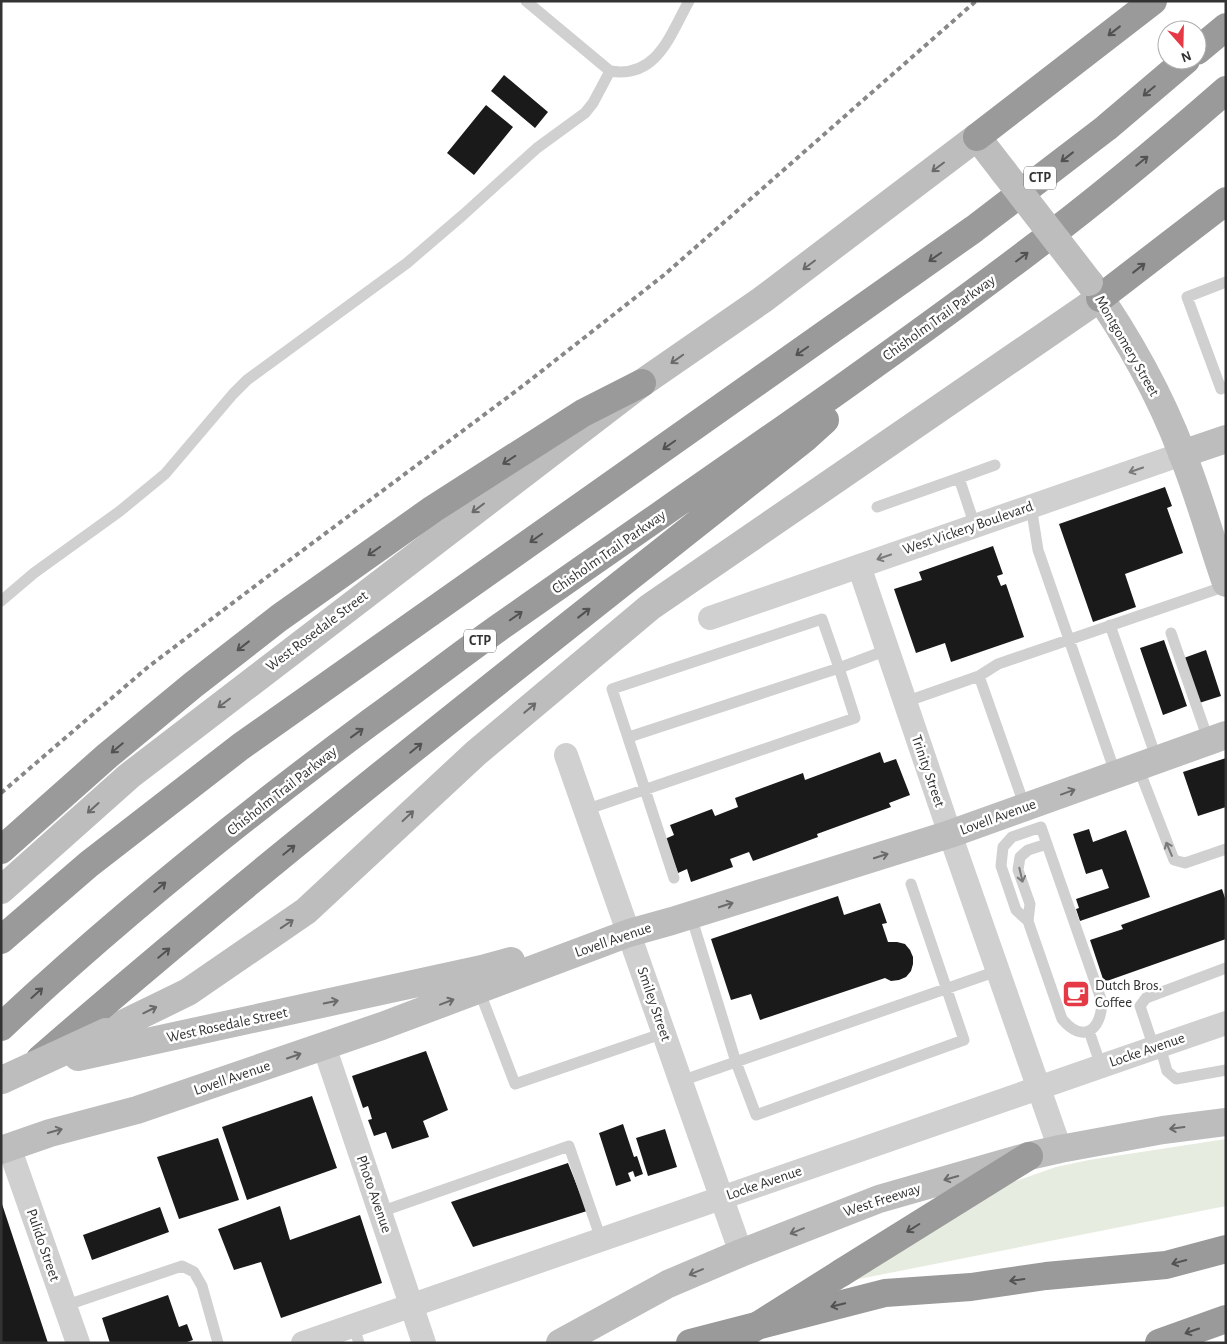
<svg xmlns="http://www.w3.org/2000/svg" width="1227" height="1344" viewBox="0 0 1227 1344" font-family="'Alegreya Sans',sans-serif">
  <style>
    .green { fill: #e6ecdf }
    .building { fill: #1a1a1a }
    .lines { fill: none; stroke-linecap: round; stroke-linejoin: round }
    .lane { stroke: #d0d0d0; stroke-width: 11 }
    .street { stroke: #d0d0d0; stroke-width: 24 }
    .secondary { stroke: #bdbdbd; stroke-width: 28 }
    .highway { stroke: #9a9a9a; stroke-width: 28 }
    .rail { stroke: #888; stroke-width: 4; stroke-dasharray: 5 4; stroke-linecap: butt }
    .secondary-bridge { stroke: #bdbdbd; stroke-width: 28 }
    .highway-bridge { stroke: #9a9a9a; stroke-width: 28 }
    .oneway { stroke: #525252 }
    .oneway2 { stroke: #6a6a6a }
    .oneway3 { stroke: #7a7a7a }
    .labels { text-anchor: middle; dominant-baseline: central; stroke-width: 5; stroke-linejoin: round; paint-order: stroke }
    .shield { fill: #fff; stroke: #707070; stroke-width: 1 }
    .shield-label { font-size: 14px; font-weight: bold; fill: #333 }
    .street-label { font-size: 15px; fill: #333; stroke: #fff }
    .poi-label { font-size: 15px; fill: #333; stroke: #fff; text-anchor: start }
  </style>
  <rect width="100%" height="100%" fill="#fff"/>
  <!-- green -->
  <path class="green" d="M1226 1139V1206L849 1281 1010 1183 1056 1167 1089 1160Z"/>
  <!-- building -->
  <path class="building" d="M504 75 548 112 535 128 491 91Z
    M486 105 513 127 474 175 447 153Z
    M1165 487 1172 506 1167 508 1183 553 1125 574 1136 607 1093 622 1059 524Z
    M993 546 1003 574 997 576 1001 586 1006 584 1024 637 951 662 945 643 916 653 894 589 922 580 919 572Z
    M1164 640 1187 706 1163 715 1140 648Z
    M1206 650 1221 696 1196 704 1181 659Z
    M880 752 884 763 896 759 910 795 889 803 891 807 817 834 818 837 753 861 749 852 730 859 733 867 691 882 687 869 678 873 665 839 674 835 670 825 712 809 715 816 738 807 735 798 803 773 805 780Z
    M1226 758V807L1198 816 1183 772Z
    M1089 829 1093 842 1126 830 1150 897 1080 921 1076 909 1079 908 1076 899 1109 888 1102 869 1086 874 1073 834Z
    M1222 889 1226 901V939L1104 982 1090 940 1123 929 1121 925Z
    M838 896 844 915 880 903 887 923 882 924 888 942H897L905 944 910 950 913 957V964L911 971 906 977 899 980 891 981 885 978 760 1020 751 994 731 1000 711 939Z
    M426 1051 448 1110 423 1121 429 1137 392 1149 386 1132 374 1136 368 1120 372 1119 368 1106 363 1108 352 1076Z
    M312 1096 337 1168 247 1200 222 1127Z
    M623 1124 634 1157 637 1156 643 1174 635 1177 633 1171 628 1173 631 1181 616 1186 599 1133Z
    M665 1129 677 1167 648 1176 636 1138Z
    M218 1138 239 1200 179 1219 157 1157Z
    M568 1163 587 1211 473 1247 451 1202Z
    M1 1204H2L48 1343H1Z
    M280 1206 290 1240 360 1215 382 1283 281 1318 261 1262 234 1270 218 1229Z
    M160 1207 169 1232 92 1260 83 1235Z
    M168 1295 179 1327 187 1324 193 1340 184 1343H110L102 1318Z"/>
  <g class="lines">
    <!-- lane -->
    <path class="lane" d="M526 1 610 71C657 79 670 35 689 1
      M1226 282 1187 297 1221 389 1226 387
      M1031 506 1038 550 1116 775
      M877 507 959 478
      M975 526 959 478 995 465
      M1 601 34 573 120 511 165 474 233 394 247 380 407 263 463 215 537 148 585 113 593 103 610 71
      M1110 625 1157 760
      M1171 633 1209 742
      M979 676 998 664 1226 586
      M905 702 979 676 1025 807
      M629 737 839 668 822 619 612 689 674 878
      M1138 767 1174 860 1185 863 1226 849
      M585 810 855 718 839 668 887 650
      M1041 827 1102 1002C1101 1031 1083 1044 1062 1019L1028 921 1016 910 1001 866 1003 847 1012 837Z
      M691 916 736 1062 756 1115 964 1040 911 884
      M1028 921 1030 904 1018 870 1020 857 1028 850 1047 844
      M479 990 515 1084 664 1033
      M1089 1031 1101 1066
      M1160 1046 1167 1071 1176 1079 1226 1070
      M1154 1048 1140 1006 1146 998 1226 968
      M681 1081 997 971
      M380 1212 569 1146 601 1239
      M64 1306 182 1266 194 1272 202 1286 218 1343
      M353 1325 359 1343"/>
    <!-- street -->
    <path class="street" d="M859 566 950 834 1060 1149
      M710 618 1182 454
      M566 755 741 1253
      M324 1046 424 1343
      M9 1147 78 1343
      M303 1343 1226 1023"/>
    <!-- secondary -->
    <path class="secondary" d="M1090 283C1127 336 1159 392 1182 453 1199 495 1211 540 1226 583
      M1182 454 1226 439
      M1 890 129 776 642 383 762 300 977 137 1004 172
      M106 1032 188 992 306 911 476 753 650 607 1100 298
      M78 1057 482 969 511 961
      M1 1150 50 1133 137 1110 382 1026 629 933 672 921 950 834 1226 735
      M560 1343 668 1284 741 1253 879 1199 1029 1156 1060 1149 1163 1130 1226 1122"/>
    <!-- highway -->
    <path class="highway" d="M1197 51 1226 27
      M977 137 1153 1
      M1100 298 1226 201
      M1 850 107 756 193 685 279 618 433 509 583 413 642 383
      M1 940 89 864 240 747 974 229 1106 128 1186 60
      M1 1027C118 917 244 816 372 721 414 691 455 659 497 629 674 504 855 383 1028 252 1096 201 1162 146 1226 90
      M40 1059C287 844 547 643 804 439L825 420
      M841 1273 1029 1156
      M690 1343 885 1293 971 1287 1046 1276 1166 1265 1226 1249
      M1159 1343 1226 1319"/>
    <!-- rail -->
    <path class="rail" d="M1 793 148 667 259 583 524 385 664 275 976 1"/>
    <!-- secondary-bridge -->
    <path class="secondary-bridge" d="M1004 172 1089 282
      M2 1080 106 1032"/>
    <!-- highway-bridge -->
    <path class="highway-bridge" d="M730 1343 841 1273"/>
  </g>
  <!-- one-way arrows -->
  <defs><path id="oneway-shaft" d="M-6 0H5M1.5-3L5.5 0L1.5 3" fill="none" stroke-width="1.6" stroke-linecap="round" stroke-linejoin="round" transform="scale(1.25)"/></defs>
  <g class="oneway">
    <use href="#oneway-shaft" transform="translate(1114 31) rotate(142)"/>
    <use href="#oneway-shaft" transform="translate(1149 91) rotate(140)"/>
    <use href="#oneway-shaft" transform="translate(1067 157) rotate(142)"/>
    <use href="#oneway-shaft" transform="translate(1142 161) rotate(-39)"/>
    <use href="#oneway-shaft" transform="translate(935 257) rotate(145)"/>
    <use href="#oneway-shaft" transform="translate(1022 257) rotate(-37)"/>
    <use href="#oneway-shaft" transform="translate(1139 268) rotate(-38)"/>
    <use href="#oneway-shaft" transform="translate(802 351) rotate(145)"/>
    <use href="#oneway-shaft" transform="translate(669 445) rotate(145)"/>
    <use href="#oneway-shaft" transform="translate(509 460) rotate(147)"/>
    <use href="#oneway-shaft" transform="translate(536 538) rotate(145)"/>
    <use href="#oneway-shaft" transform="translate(374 551) rotate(145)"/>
    <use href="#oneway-shaft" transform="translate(584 613) rotate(-38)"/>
    <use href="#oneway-shaft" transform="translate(516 616) rotate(-35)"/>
    <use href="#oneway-shaft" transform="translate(243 646) rotate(142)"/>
    <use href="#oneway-shaft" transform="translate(357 733) rotate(-36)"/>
    <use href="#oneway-shaft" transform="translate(117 748) rotate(140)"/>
    <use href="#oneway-shaft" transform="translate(416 748) rotate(-39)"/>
    <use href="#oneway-shaft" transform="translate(289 850) rotate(-39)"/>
    <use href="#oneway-shaft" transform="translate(160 887) rotate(-40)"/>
    <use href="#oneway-shaft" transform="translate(164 953) rotate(-40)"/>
    <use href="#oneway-shaft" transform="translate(37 993) rotate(-42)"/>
    <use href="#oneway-shaft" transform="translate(913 1228) rotate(148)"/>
    <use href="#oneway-shaft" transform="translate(1179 1262) rotate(165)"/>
    <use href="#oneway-shaft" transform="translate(1017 1280) rotate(172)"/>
    <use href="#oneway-shaft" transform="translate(838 1305) rotate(166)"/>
    <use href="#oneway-shaft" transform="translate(1192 1331) rotate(161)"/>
  </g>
  <g class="oneway2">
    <use href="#oneway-shaft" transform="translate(938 167) rotate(143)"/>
    <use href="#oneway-shaft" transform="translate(809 265) rotate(143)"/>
    <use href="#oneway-shaft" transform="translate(677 359) rotate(145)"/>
    <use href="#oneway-shaft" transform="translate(478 508) rotate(143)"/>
    <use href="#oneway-shaft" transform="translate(224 703) rotate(143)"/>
    <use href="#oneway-shaft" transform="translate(530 708) rotate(-40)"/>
    <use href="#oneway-shaft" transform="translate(1068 792) rotate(-20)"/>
    <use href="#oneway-shaft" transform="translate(93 808) rotate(138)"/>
    <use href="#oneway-shaft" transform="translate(408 816) rotate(-43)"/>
    <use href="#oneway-shaft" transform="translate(881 856) rotate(-18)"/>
    <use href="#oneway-shaft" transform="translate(726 905) rotate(-18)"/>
    <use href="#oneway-shaft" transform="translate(287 924) rotate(-34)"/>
    <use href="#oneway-shaft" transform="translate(331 1002) rotate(-12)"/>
    <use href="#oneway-shaft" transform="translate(447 1002) rotate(-21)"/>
    <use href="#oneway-shaft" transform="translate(150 1010) rotate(-26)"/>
    <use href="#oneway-shaft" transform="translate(294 1056) rotate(-19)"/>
    <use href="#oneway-shaft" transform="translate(1177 1128) rotate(173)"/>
    <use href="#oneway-shaft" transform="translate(55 1131) rotate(-16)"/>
    <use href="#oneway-shaft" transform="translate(951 1178) rotate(164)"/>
    <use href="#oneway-shaft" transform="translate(797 1231) rotate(158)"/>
    <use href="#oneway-shaft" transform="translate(696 1272) rotate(157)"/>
  </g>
  <g class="oneway3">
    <use href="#oneway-shaft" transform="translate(1136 470) rotate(161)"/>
    <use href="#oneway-shaft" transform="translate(884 557) rotate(161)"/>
    <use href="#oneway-shaft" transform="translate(1169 849) rotate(-113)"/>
    <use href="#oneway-shaft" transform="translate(1021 875) rotate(77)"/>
  </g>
  <!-- icons -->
  <defs>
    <g id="cafe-square" transform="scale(1.4375)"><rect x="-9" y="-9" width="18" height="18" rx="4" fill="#e63946" stroke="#fff"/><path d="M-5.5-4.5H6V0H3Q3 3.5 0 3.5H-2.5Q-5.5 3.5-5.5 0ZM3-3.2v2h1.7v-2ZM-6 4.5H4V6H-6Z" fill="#fff"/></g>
  </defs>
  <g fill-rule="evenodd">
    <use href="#cafe-square" x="1076" y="994"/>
  </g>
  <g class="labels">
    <!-- shield labels -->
    <g class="shield">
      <rect x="1024" y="166.5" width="32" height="23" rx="4"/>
      <rect x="464" y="629.5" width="32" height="23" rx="4"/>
    </g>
    <g class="shield-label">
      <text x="1040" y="178">CTP</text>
      <text x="480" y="641">CTP</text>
    </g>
    <!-- street labels -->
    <g class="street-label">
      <text transform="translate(939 318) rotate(-36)">Chisholm Trail Parkway</text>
      <text transform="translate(1127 346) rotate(60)">Montgomery Street</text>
      <text transform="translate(968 528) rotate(-19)">West Vickery Boulevard</text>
      <text transform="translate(609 552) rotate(-35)">Chisholm Trail Parkway</text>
      <text transform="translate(317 631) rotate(-37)">West Rosedale Street</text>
      <text transform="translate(928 771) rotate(71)">Trinity Street</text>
      <text transform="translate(282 791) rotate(-38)">Chisholm Trail Parkway</text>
      <text transform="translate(998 817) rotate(-20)">Lovell Avenue</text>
      <text transform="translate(613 940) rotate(-19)">Lovell Avenue</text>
      <text transform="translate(654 1004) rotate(71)">Smiley Street</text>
      <text transform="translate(227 1025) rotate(-12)">West Rosedale Street</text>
      <text transform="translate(1147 1050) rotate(-19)">Locke Avenue</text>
      <text transform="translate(232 1078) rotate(-19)">Lovell Avenue</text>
      <text transform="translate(764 1183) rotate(-19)">Locke Avenue</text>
      <text transform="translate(374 1194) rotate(71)">Photo Avenue</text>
      <text transform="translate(882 1200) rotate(-18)">West Freeway</text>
      <text transform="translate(43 1245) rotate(71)">Pulido Street</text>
    </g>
    <!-- poi labels -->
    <g class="poi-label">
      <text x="1095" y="985">Dutch Bros.<tspan x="1095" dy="17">Coffee</tspan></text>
    </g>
  </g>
  <!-- border -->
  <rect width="1227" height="1344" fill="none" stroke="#333333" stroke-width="5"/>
  <!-- north arrow -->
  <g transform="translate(1182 45) rotate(160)"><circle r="24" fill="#ffffff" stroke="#adadad"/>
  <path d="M0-4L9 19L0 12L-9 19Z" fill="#e63946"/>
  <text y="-8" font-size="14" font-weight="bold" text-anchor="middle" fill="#333333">N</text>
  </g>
</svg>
